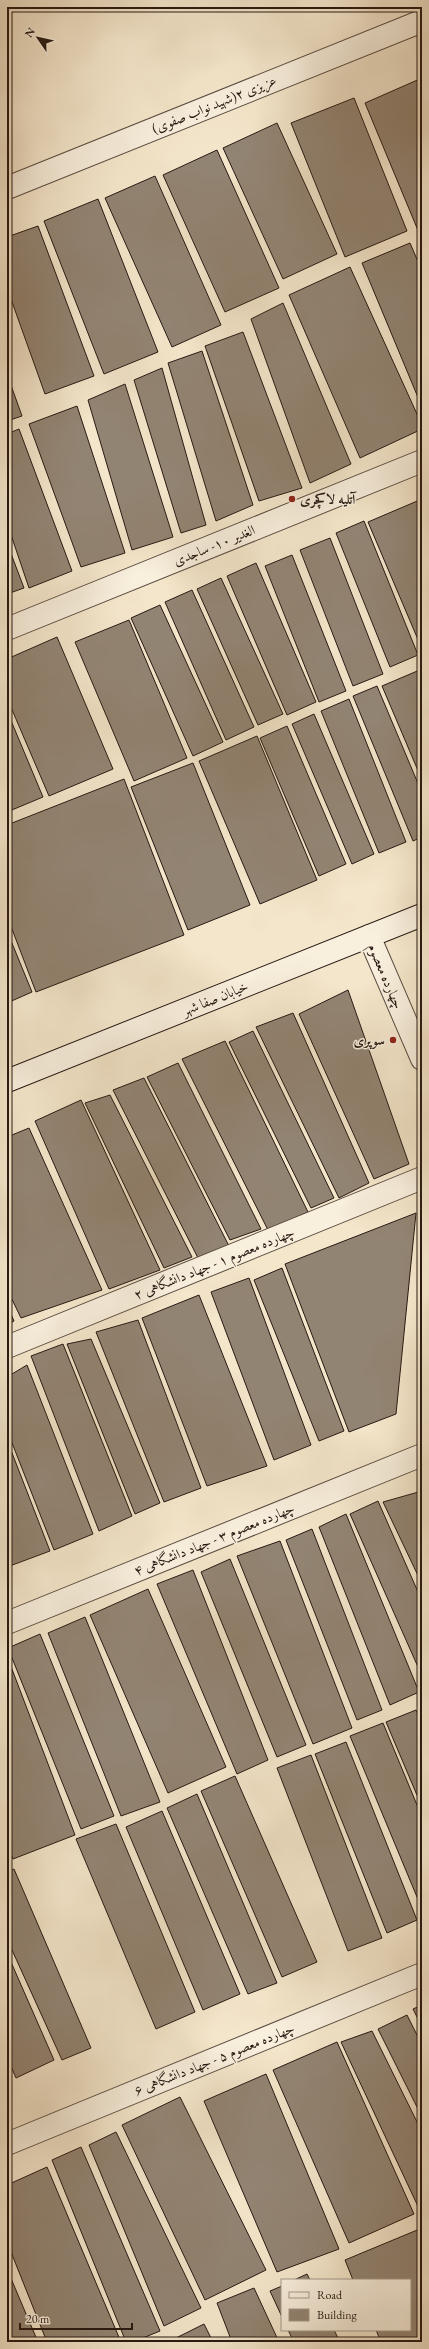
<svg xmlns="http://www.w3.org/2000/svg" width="429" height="2349" viewBox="0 0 429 2349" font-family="'EB Garamond',Amiri,serif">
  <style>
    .building { fill: #928473; stroke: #271913 }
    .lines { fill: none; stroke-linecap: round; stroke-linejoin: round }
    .street-casing { stroke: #5a4c41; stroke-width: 24 }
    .secondary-casing { stroke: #271913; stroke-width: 24 }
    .street { stroke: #f8efdd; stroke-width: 22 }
    .secondary { stroke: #f8efdd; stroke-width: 22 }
    .poi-dot { fill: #8f2418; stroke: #f8efdd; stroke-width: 1.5 }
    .labels { text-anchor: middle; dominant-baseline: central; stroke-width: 3; stroke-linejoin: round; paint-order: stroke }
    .street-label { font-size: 14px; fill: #271913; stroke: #f8efdd }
    .poi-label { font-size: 14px; font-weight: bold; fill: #271913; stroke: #f8efdd; text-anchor: start }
  </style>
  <rect width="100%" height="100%" fill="#f4e6cb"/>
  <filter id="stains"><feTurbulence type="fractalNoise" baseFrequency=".005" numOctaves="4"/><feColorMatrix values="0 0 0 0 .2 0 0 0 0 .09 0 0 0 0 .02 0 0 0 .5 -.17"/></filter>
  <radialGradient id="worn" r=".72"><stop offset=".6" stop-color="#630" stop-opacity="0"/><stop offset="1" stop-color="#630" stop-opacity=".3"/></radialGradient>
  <!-- building -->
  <path class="building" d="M422 78V240L365 103Z
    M354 98 407 231 345 257 291 123Z
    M277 123 337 254 283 279 223 148Z
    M217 150 279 288 225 312 163 175Z
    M155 176 221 325 172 347 105 198Z
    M98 199 158 352 104 374 44 221Z
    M38 226 94 376 45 394 7 288V237Z
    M410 243 422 271V407L362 263Z
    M350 267 422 425V429L360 458 289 295Z
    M283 303 351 464 310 483 251 319Z
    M243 332 302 488 259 501 205 346Z
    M202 351 253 505 216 521 168 363Z
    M162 368 206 525 181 533 134 380Z
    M7 374 22 416 7 421Z
    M125 384 173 537 132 550 88 400Z
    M77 406 125 553 81 567 29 424Z
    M19 429 72 571 29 588 7 523V434Z
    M422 499V649L368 522Z
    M364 521 418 655 390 667 336 533Z
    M330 538 383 674 353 686 300 550Z
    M7 543 24 588 7 594Z
    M292 555 346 691 319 702 265 566Z
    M256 563 316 702 287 715 227 576Z
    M221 578 283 714 258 725 197 589Z
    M192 590 254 727 226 740 165 602Z
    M160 605 223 742 193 756 131 618Z
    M129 620 187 758 134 781 75 642Z
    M57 637 113 769 49 796 7 698V659Z
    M422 669V780L382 686Z
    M377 686 422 793V837L413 841 353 696Z
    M349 699 406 842 379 853 321 711Z
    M7 711 43 797 7 812Z
    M314 714 374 854 352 864 292 724Z
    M287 726 346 864 319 876 260 738Z
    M257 736 317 880 260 904 199 761Z
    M193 763 250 905 188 930 131 787Z
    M124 779 184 935 36 992 7 916V825Z
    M7 931 32 992 7 1003Z
    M348 990 409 1164 374 1179 299 1014Z
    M293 1013 369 1183 339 1198 256 1027Z
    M253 1031 334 1198 311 1208 229 1042Z
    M225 1041 308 1212 268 1230 182 1059Z
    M178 1063 261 1229 230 1240 147 1077Z
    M144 1078 229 1246 198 1258 113 1090Z
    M110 1095 192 1257 164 1268 85 1103Z
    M81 1100 160 1270 109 1289 35 1121Z
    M29 1128 102 1290 21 1318 7 1289V1137Z
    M416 1213 396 1414 349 1432 285 1264Z
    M282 1268 344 1431 319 1441 254 1280Z
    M249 1278 311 1445 274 1460 211 1292Z
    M199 1295 267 1466 207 1486 142 1318Z
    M7 1305 14 1321 7 1325Z
    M138 1320 201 1488 164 1502 96 1332Z
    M91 1339 160 1503 135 1514 67 1344Z
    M63 1344 132 1516 99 1531 31 1356Z
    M27 1365 93 1534 54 1550 7 1430V1377Z
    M7 1440 50 1551 7 1567Z
    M422 1491V1584L383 1502Z
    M378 1501 422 1601V1676L350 1514Z
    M346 1514 419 1692 390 1705 319 1527Z
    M312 1529 382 1710 357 1720 286 1540Z
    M280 1541 352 1728 313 1744 237 1556Z
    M230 1559 306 1745 277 1757 201 1572Z
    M193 1570 268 1760 237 1774 157 1584Z
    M148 1589 226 1767 168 1793 90 1615Z
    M85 1617 160 1802 121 1816 48 1633Z
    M40 1634 114 1816 81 1829 8 1648Z
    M7 1656 75 1835 13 1859 7 1845Z
    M416 1710 422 1723V1807L386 1722Z
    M383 1723 422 1817V1909L350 1736Z
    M346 1742 417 1920 387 1933 315 1754Z
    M311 1755 382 1938 348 1951 277 1768Z
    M235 1776 317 1962 282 1977 201 1791Z
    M197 1794 277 1983 248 1994 167 1808Z
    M162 1811 240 1994 203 2010 126 1827Z
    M116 1824 195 2012 156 2029 76 1839Z
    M14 1869 91 2048 62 2060 7 1939V1872Z
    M7 1953 54 2060 16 2078 7 2057Z
    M422 2005V2027L413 2009Z
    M407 2015 422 2045V2117L378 2029Z
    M372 2031 422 2132V2215L341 2042Z
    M337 2042 414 2214 349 2243 273 2070Z
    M266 2074 339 2249 277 2272 204 2101Z
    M180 2097 266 2270 205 2300 122 2125Z
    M116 2132 201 2308 164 2326 89 2145Z
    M81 2147 160 2331 133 2342H126L52 2160Z
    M47 2167 121 2342H47L7 2242V2185Z
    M422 2228V2342H381L376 2330H410V2280H353L345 2260Z
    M7 2269 38 2342H7Z
    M307 2274 310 2280H294Z
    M282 2286V2317L270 2291Z
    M254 2288 279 2342H232L217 2303Z
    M204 2324 213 2342H168Z
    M288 2330H334L340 2342H294Z"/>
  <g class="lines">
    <!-- street casing -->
    <g class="street-casing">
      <path id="street" d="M7 188 422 21
        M7 629 422 461
        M369 936 422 1059
        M7 1347 422 1178
        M7 1623 422 1455
        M7 2144 422 1974"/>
    </g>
    <!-- secondary casing -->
    <g class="secondary-casing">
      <path id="secondary" d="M7 1081 422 915"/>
    </g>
    <!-- street -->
    <use href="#street" class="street"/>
    <!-- secondary -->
    <use href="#secondary" class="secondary"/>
  </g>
  <!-- markers -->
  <g class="poi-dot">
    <circle cx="292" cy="499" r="4"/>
    <circle cx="393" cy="1040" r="4"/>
  </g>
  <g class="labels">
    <!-- street labels -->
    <g class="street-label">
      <text transform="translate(214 104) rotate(-22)">عزیزی ۲(شهید نواب صفوی)</text>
      <text transform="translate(214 545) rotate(-22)">الغدیر ۱۰- ساجدی</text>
      <text transform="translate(386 976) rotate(67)">چهارده معصوم</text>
      <text transform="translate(215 998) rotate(-22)">خیابان صفا شهر</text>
      <text transform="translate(214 1263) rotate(-22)">چهارده معصوم ۱ - جهاد دانشگاهی ۲</text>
      <text transform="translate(214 1539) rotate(-22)">چهارده معصوم ۳ - جهاد دانشگاهی ۴</text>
      <text transform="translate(214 2059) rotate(-22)">چهارده معصوم ۵ - جهاد دانشگاهی ۶</text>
    </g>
    <!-- poi labels -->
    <g class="poi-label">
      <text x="300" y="499">آتلیه لاکچری</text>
      <text x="385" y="1040" text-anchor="end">سوپری</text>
    </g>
  </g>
  <!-- margin -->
  <rect width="429" height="2349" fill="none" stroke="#f4e6cb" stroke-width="24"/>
  <rect x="8" y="8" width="413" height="2333" fill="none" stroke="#271913" stroke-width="2"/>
  <rect x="12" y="12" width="405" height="2325" fill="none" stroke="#271913"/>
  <!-- legend -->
  <rect x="281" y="2279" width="130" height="52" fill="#f8efdd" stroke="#a4998c"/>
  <rect x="289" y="2292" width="20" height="6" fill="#f8efdd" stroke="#a4998c"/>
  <text x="317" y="2299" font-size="12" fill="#271913">Road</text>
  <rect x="289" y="2309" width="20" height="12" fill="#928473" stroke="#a4998c"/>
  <text x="317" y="2319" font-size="12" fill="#271913">Building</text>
  <!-- north arrow -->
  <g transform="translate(38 38) rotate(304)" stroke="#f8efdd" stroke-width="3" paint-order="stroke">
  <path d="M0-3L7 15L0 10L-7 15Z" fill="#271913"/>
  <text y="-6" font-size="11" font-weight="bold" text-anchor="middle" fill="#271913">N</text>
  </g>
  <!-- scale -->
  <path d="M20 2323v6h112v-6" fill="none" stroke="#271913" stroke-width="2"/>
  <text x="26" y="2323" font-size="12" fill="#271913" stroke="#f8efdd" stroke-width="3" paint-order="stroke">20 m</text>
  <rect width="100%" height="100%" filter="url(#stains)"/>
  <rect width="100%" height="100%" fill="url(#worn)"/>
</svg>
